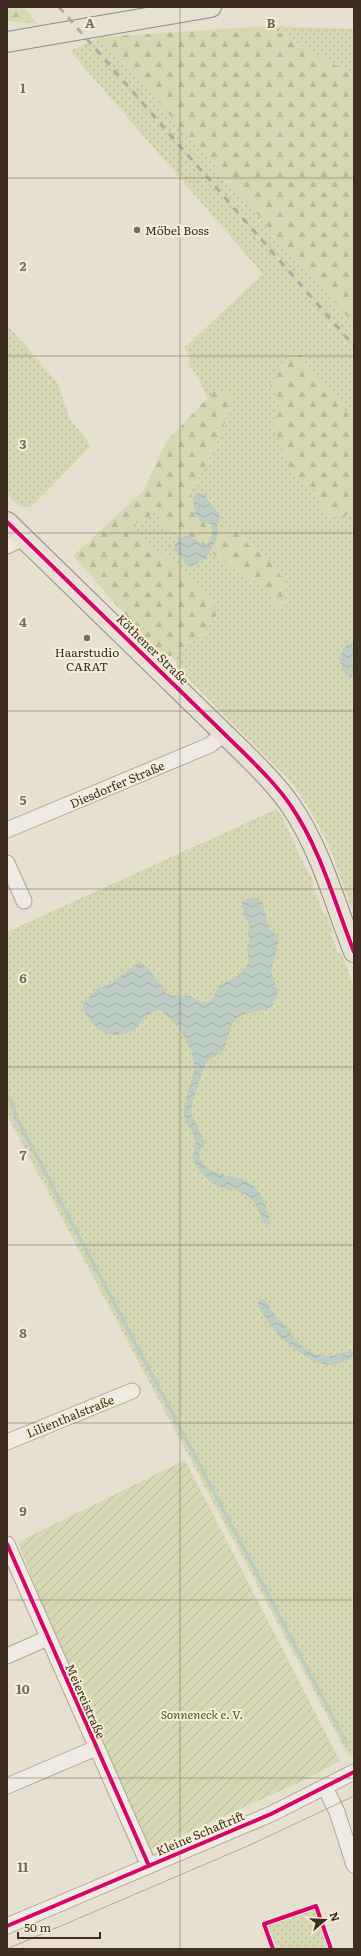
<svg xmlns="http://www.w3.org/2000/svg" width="361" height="1956" viewBox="0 0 361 1956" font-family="Literata,serif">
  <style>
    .grass { fill: url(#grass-dots) }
    .forest { fill: url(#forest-firs) }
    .garden { fill: url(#garden-furrows) }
    .water { fill: url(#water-waves) }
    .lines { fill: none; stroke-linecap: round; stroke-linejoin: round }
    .stream { stroke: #bcccc2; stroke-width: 3.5 }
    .minor-casing { stroke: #ada599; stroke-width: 17 }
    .major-casing { stroke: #928b80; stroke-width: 22 }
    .minor { stroke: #efebe3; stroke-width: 15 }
    .major { stroke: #e6e1d4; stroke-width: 20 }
    .tram { stroke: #afaaa2; stroke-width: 1 }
    .rail { stroke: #afaaa2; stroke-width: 3; stroke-dasharray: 7 7; stroke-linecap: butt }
    .cycleway-casing { stroke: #f7eed8; stroke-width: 6 }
    .cycleway { stroke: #d6006c; stroke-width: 4 }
    .grid { fill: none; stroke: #786c5e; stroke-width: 1; stroke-opacity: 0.55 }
    .poi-dot { fill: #786c5e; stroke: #f7eed8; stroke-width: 1.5 }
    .labels { text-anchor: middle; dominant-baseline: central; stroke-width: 4; stroke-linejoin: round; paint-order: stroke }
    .poi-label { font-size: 12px; fill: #3d2e20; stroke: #f7eed8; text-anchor: start }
    .street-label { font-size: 12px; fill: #3d2e20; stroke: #f7eed8 }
    .park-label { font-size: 12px; font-style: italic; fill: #4d5a26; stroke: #f7eed8 }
    .grid-label { font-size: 13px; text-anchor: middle; font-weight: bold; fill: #786c5e; stroke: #f7eed8; stroke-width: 4; stroke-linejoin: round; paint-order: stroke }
  </style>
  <defs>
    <pattern id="grass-dots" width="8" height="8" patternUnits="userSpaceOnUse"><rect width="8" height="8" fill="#d6d7b3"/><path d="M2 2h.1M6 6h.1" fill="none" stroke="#b9b99a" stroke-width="1.8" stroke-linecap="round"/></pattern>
    <pattern id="forest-firs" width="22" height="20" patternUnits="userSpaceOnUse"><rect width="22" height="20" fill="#d6d7b3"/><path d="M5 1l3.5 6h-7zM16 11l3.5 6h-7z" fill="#b9b99a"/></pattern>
    <pattern id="garden-furrows" width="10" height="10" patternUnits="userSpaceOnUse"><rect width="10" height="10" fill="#d6d7b3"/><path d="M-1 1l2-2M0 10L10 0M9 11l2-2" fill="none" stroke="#b9b99a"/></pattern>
    <pattern id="water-waves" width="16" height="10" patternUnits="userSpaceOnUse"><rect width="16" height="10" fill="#bcccc2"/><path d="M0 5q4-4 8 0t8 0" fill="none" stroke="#a2b0a6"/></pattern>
  </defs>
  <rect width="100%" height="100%" fill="#e7e0d1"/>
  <!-- grass -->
  <path class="grass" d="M268 26 354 29V76Z
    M101 37 354 324V915L329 846 312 813 292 783 176 667 177 663 171 656 203 634 167 556 153 552 145 541 135 534 136 524 146 519 156 511 161 521 171 531 188 535 236 571 260 584 278 607 267 558 248 544 238 531 206 524 193 514 191 490 216 448 218 388 208 400 199 379 188 363 190 357 184 348 263 274 70 51Z
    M7 325 57 382 70 420 87 440 90 447 31 507 19 506 7 494Z
    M277 809C289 827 295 847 305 866 308 872 312 877 314 883L312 884 324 915H327L334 933 331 934 338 953 341 952 354 986V1755L349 1757 7 1115V932Z
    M311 1909H316L318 1913 329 1949H277L269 1927 270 1923Z"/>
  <!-- forest -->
  <path class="forest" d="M7 7H23L38 24 7 21Z
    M268 26 354 76V324L101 37Z
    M290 352H299L314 373 337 395 346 412 354 416V509L344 517C324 517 319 507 316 489L300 481 288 465 273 423 278 407 277 393 270 386C277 374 286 365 290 352Z
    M218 387 233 399 216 448 191 490 193 514 206 524 238 531 248 544 267 558 285 581V606L278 607 260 584 236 571 188 535 171 531 161 521 156 511 146 519 136 524 135 534 145 541 153 552 167 556 210 600 217 614C207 634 188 644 171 656L161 655 73 556 144 490 166 442Z"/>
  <!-- garden -->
  <path class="garden" d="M185 1460 340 1761 298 1783 151 1849 54 1634 18 1542Z"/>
  <!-- water -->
  <path class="water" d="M200 493 205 495C209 504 216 508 220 517 215 523 219 526 218 533 218 540 209 551 205 559L193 566H188L174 548 176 543 184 536 191 537 204 546C211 541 215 532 211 524L201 522C194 515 191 503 196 494Z
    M354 640V679L345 674 339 659 344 648Z
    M248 898H257L263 904 269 929 278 936V944L271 971 278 993 273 1005 268 1009 246 1013 238 1017 232 1024 224 1050 206 1062 193 1100 191 1113 205 1143 199 1153C201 1180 240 1172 254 1186 263 1195 270 1213 270 1226L264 1223C260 1213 257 1204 249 1197 238 1187 229 1191 218 1186 209 1182 196 1169 193 1159 191 1152 198 1146 195 1139 192 1129 183 1122 184 1111 185 1097 192 1083 194 1069 196 1051 176 1019 160 1010 143 1013 144 1024 131 1031 109 1043 86 1025 83 1004L96 989 111 983 136 964 141 963 147 967 168 995 191 996 202 1003 211 1001C215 996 218 985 223 983 227 981 231 980 235 978 246 972 252 960 246 949L250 939 247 932 250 926 244 915 242 902Z
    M261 1299C268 1300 268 1305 271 1310 276 1317 282 1323 287 1329 309 1356 321 1363 354 1349V1357C347 1360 339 1364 331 1365 305 1365 265 1326 258 1303Z"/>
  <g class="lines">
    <!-- stream -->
    <path class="stream" d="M7 1094 14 1108 17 1119 347 1744"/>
    <!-- minor casing -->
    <g class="minor-casing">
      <path id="minor" d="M7 546 24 538
        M7 830 210 745 224 734
        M7 863 24 901
        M7 1442 132 1391
        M7 1544 149 1866
        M7 1656 48 1638
        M7 1786 96 1748
        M325 1787 337 1812 354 1865
        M7 1926 271 1814 354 1772"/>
    </g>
    <!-- major casing -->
    <g class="major-casing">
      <path id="major" d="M7 42 211 7
        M7 522 245 754C262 771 278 787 291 806 321 850 335 904 354 952"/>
    </g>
    <!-- minor -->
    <use href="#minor" class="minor"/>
    <!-- major -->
    <use href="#major" class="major"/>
    <!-- tram -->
    <path class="tram" d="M7 1949 250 1845 354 1796"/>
    <!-- rail -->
    <path class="rail" d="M59 7 354 346"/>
    <!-- cycleway casing -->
    <g class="cycleway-casing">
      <path id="cycleway" d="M7 522 245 754C262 771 278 787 291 806 321 850 335 904 354 952
        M7 1544 149 1866
        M7 1926 271 1814 354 1772
        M273 1949 264 1924 316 1906 331 1949"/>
    </g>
    <!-- cycleway -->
    <use href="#cycleway" class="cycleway"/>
  </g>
  <!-- grid -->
  <path class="grid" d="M180 7V1949M7 178H354M7 356H354M7 533H354M7 711H354M7 889H354M7 1067H354M7 1245H354M7 1423H354M7 1600H354M7 1778H354"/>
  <!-- markers -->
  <g class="poi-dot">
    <circle cx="137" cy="230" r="4"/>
    <circle cx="87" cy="638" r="4"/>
  </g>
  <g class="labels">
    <!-- poi labels -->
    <g class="poi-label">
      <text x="145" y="230">Möbel Boss</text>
      <text x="87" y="652" text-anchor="middle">Haarstudio<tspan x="87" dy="14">CARAT</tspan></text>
    </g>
    <!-- street labels -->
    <g class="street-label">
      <text transform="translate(153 649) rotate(44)">Köthener Straße</text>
      <text transform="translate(117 784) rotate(-23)">Diesdorfer Straße</text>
      <text transform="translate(70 1416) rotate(-22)">Lilienthalstraße</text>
      <text transform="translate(86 1701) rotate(66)">Meiereistraße</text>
      <text transform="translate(200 1833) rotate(-23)">Kleine Schaftrift</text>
    </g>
    <!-- park labels -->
    <g class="park-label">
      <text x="202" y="1714">Sonneneck e. V.</text>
    </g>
  </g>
  <g class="grid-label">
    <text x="90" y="28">A</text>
    <text x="271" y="28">B</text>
    <text x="23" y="93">1</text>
    <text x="23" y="271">2</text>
    <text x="23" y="449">3</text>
    <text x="23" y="627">4</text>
    <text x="23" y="805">5</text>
    <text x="23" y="983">6</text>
    <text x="23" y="1160">7</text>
    <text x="23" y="1338">8</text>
    <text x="23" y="1516">9</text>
    <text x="23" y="1694">10</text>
    <text x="23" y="1872">11</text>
  </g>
  <!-- border -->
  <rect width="361" height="1956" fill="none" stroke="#3d2e20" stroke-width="16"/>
  <!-- north arrow -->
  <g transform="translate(325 1920) rotate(71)" stroke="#f7eed8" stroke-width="3" paint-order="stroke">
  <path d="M0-3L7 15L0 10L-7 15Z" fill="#3d2e20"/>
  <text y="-6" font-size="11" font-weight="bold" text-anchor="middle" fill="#3d2e20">N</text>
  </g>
  <!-- scale -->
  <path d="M18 1932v6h82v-6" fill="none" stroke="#3d2e20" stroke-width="2"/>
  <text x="24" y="1932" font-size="12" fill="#3d2e20" stroke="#f7eed8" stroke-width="3" paint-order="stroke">50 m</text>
</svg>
